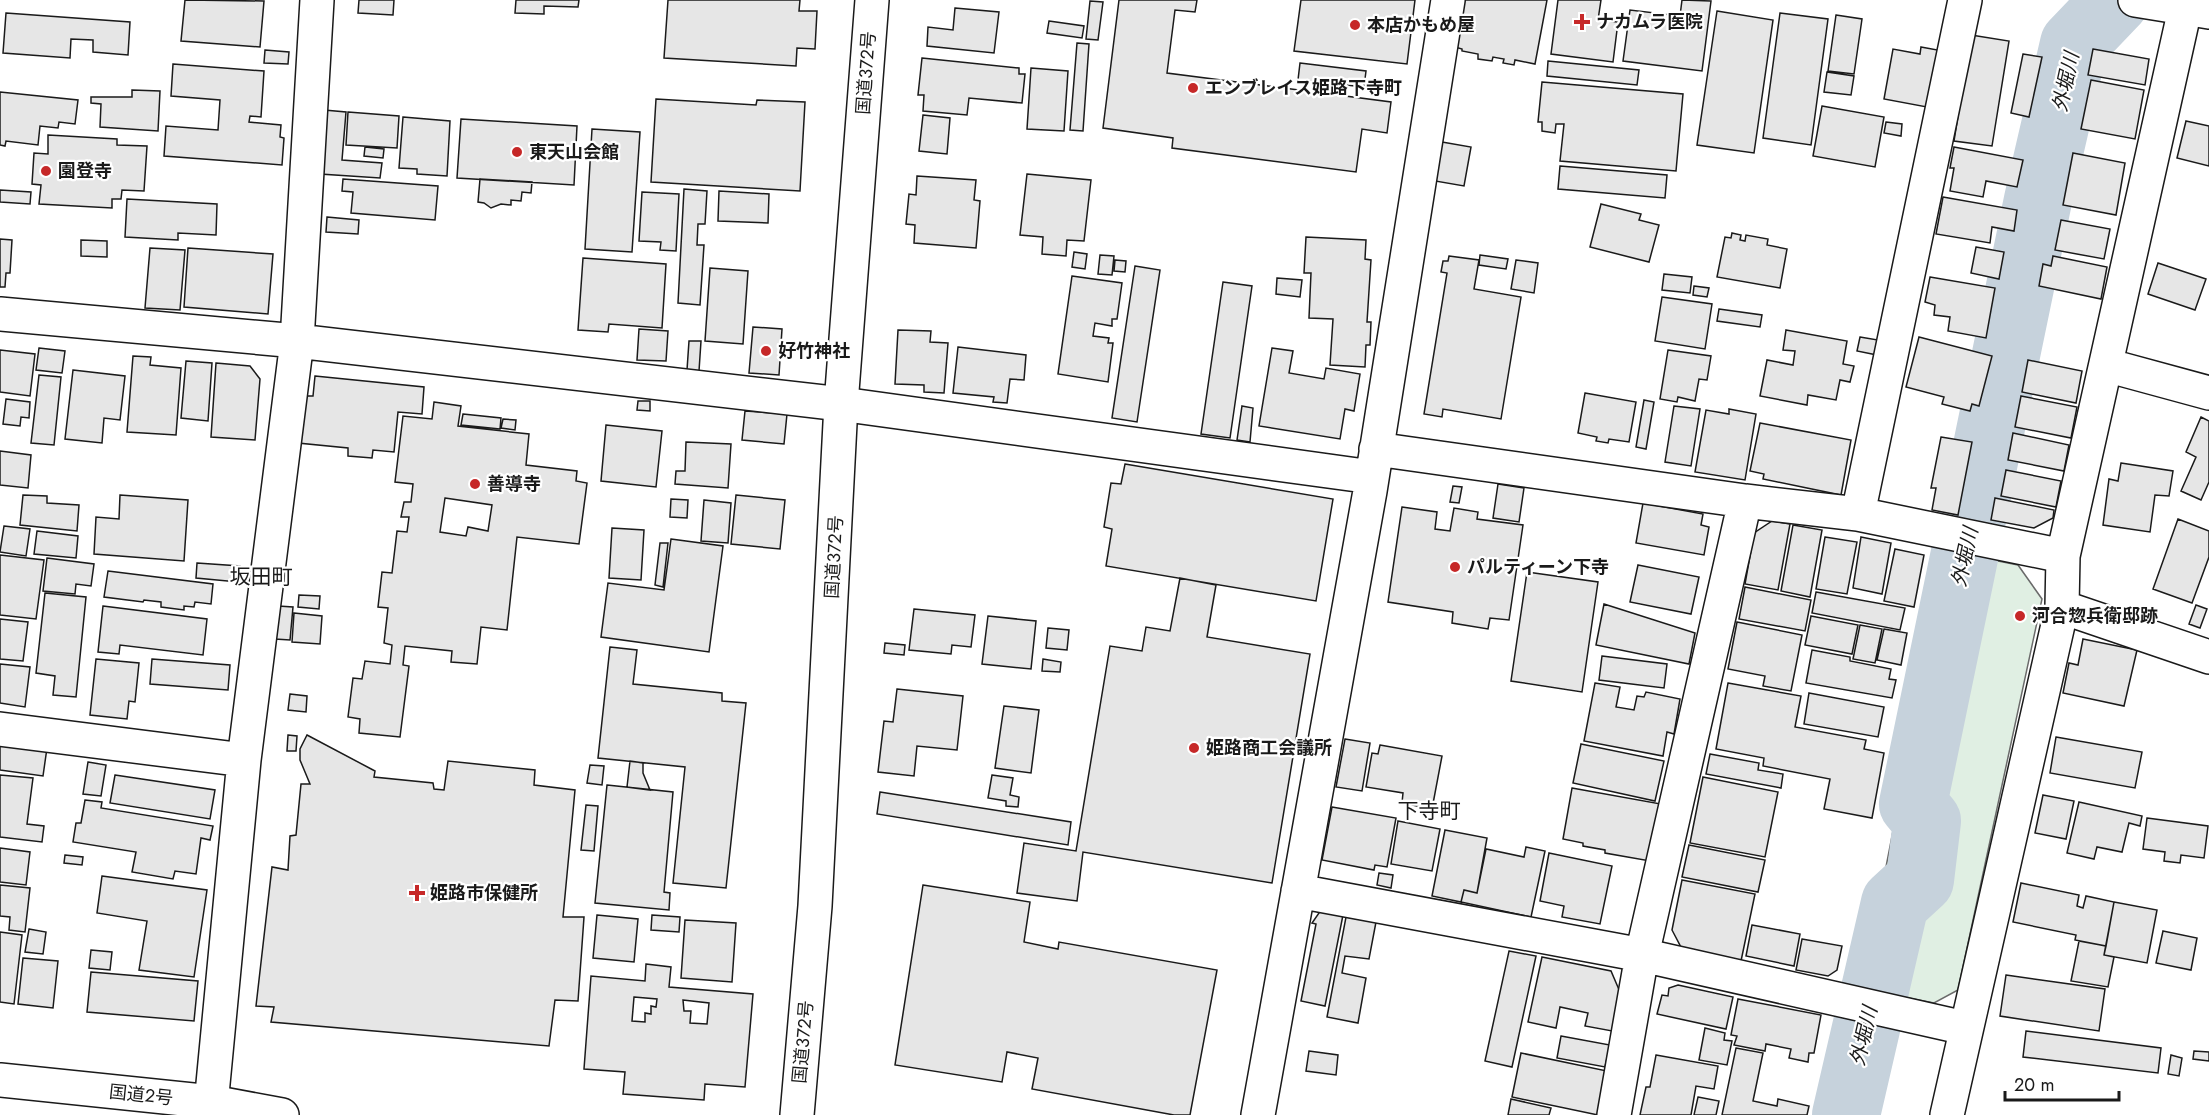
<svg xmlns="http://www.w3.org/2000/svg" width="2209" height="1115" viewBox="0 0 2209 1115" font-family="Jost,'Noto Sans JP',sans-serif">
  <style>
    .green { fill: #e0efe3; stroke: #6a6a6a; stroke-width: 1.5 }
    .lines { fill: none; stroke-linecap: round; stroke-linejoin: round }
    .river { stroke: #c6d2dc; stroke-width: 68 }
    .building { fill: #e6e6e6; stroke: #1a1a1a; stroke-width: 1.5; fill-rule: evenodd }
    .minor-casing { stroke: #1a1a1a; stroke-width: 36 }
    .tertiary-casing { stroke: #1a1a1a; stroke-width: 36 }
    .trunk-casing { stroke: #1a1a1a; stroke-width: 36 }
    .minor { stroke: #fff; stroke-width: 33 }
    .tertiary { stroke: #fff; stroke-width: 33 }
    .trunk { stroke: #fff; stroke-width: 33 }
    .poi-dot { fill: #c62828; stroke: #fff; stroke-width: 2 }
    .labels { text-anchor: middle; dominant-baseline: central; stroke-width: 4.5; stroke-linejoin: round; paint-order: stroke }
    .poi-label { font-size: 18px; font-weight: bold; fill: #1a1a1a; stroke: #fff; text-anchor: start }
    .street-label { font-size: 18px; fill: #1a1a1a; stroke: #fff }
    .water-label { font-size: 20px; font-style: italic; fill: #1a1a1a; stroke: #fff }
    .quarter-label { font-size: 21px; fill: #1a1a1a; stroke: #fff }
  </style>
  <rect width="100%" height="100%" fill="#fff"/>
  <!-- green -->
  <path class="green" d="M1948 551 2018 565 2042 599 1958 990 1934 1003 1862 989Z"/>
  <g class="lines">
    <!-- river -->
    <path class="river" d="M1846 1115 1895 903 1920 880 1927 821 1913 804 2038 200 2074 44 2116 0"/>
  </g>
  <!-- building -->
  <path class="building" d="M185 0 264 1 260 47 181 41Z
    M359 0H394L393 15 358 13Z
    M516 0H579L578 7 544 6V14L515 13Z
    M668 0H800L799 11H817L815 49 797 48 796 66 664 58Z
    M1119 0H1197L1195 12 1175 10 1167 73 1391 102 1387 133 1362 129 1356 172 1172 148 1173 138 1103 128Z
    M1301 0H1415L1407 64 1294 51Z
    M1463 0H1547L1535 64 1515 60 1514 65 1503 63 1504 59 1493 57 1492 61 1478 59V54L1462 51V49L1455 47Z
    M1558 0H1601L1598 20 1618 22 1613 62 1551 54Z
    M1682 0 1711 1 1702 71 1623 61 1630 10 1680 16Z
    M1090 1 1103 2 1098 40 1086 39Z
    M955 8 999 12 994 53 927 46 928 27 953 30Z
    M1717 11 1773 20 1754 153 1697 145Z
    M6 13 130 22 128 55 93 52V40L71 39 70 58 3 53Z
    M1780 13 1828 19 1811 145 1763 138Z
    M1836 15 1862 19 1854 74 1828 71Z
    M1049 21 1084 26 1082 38 1047 33Z
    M1971 35 2009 41 1992 146 1954 141Z
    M1077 43 1089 44 1083 131 1070 130Z
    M1921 47 1943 51 1932 108 1884 99 1893 49 1920 54Z
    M2093 49 2149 59 2145 85 2088 75Z
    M265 50 289 52 288 64 264 63Z
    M2023 54 2042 57 2029 117 2011 113Z
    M922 58 1019 68V74H1025L1022 103 969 98 967 115 923 111 924 95H918Z
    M1548 61 1639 70 1637 85 1547 76Z
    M1300 63 1366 71 1364 87 1298 80Z
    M173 64 264 71 261 117 250 116 249 122 281 125 280 137 284 138 282 165 164 156 166 126 218 130 220 100 171 96Z
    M1031 68 1068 71 1064 131 1027 129Z
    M1827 72 1854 76 1851 95 1824 92Z
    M2091 80 2144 90 2135 139 2081 129Z
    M1542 82 1683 94 1676 171 1560 161 1564 124H1556L1555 133 1542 131V122H1538Z
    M132 90 160 91 158 131 100 127 101 104 91 103V97H132Z
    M0 92 78 100 75 124 59 122 58 128 40 126 38 145 6 141 5 146 0 145Z
    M656 99 756 105 757 100 805 102 800 191 651 182Z
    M1822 106 1884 117 1875 167 1813 156Z
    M324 110 346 112 342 160 382 163 380 178 320 174Z
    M348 112 399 116 397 148 346 145Z
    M923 115 950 118 947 154 919 151Z
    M403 117 450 121 447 176 417 174V169L399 168Z
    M461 119 577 126 574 185 457 178Z
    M2186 121 2209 126V166L2177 158Z
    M1886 122 1902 124 1901 136 1884 133Z
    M592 129 640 132 632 252 585 249Z
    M48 135 117 139V145L147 146 144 191 122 190 121 199H112V208L39 204 41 185 32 184 34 153 48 154Z
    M1442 142 1471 147 1464 186 1435 181Z
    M365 147 384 149 383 158 364 156Z
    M1954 147 2023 160 2017 187 1986 181 1983 197 1950 191 1954 168H1950Z
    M2073 153 2125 163 2116 215 2063 205Z
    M1560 166 1667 175 1665 198 1558 189Z
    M1027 174 1091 180 1084 241 1067 240 1066 256 1042 254 1043 237 1020 235Z
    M917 176 976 180 974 200 980 201 976 248 914 243 915 225 906 224 909 194 916 195Z
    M343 179 438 186 435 220 351 213 353 192 342 191Z
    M480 179 532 182 531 193 522 192 521 201 511 200V205L501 204 491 208 484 203 478 202Z
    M684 189 707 191 705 224H698L697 245H704L700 305 678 303Z
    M0 190 31 192 30 204 0 202Z
    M719 191 769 194 768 223 718 221Z
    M642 192 679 194 676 251 660 250 661 242 639 241Z
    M1943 197 2017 210 2014 231 1992 227 1990 243 1936 234Z
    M127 199 217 204 216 235 178 233V240L125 237Z
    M1601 204 1641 214 1639 220 1659 225 1649 262 1590 247Z
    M327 217 359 220 358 234 326 232Z
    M2061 220 2110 229 2104 259 2055 250Z
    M1732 233 1741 235 1740 240 1745 241 1746 235 1768 239 1767 245 1787 249 1780 288 1717 277 1725 237 1731 238Z
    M1306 237 1366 240 1365 259 1371 260 1367 322H1371L1370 345H1366L1365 367 1330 365 1333 319 1309 318 1311 273H1304Z
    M0 239 12 240 10 273H6L5 287H0Z
    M81 240 107 241V257L81 256Z
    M1976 247 2004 252 1999 279 1971 273Z
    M150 248 185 250 180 310 145 308Z
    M188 248 273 254 268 314 184 307Z
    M1074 252 1087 254 1085 269 1072 267Z
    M1100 255 1114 256 1112 275 1098 274Z
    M1480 255 1508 259 1506 269 1479 265Z
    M1449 256 1479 260 1474 289 1521 297 1501 419 1443 409 1442 417 1424 414 1447 273 1441 272 1443 261H1448Z
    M2053 256 2107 267 2101 299 2039 286 2043 264 2051 266Z
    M583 258 666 264 662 328 609 324 608 332 578 330Z
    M1115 260 1126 261 1125 272 1114 271Z
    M1516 260 1538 263 1534 293 1511 289Z
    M2158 263 2206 279 2195 310 2148 294Z
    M1135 266 1160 270 1137 422 1112 418Z
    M710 268 748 271 743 344 705 341Z
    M1664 274 1692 277 1690 293 1662 290Z
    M1072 276 1122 283 1117 319H1112V326L1095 323 1093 336 1109 338 1108 343H1113L1108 382 1058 374Z
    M1930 277 1995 288 1986 338 1948 331 1950 317 1934 315 1935 305 1925 302Z
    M1277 278 1302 280 1300 297 1276 294Z
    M1223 282 1252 286 1230 438 1201 434Z
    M1694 286 1709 288 1707 297 1693 295Z
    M1662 297 1712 304 1705 349 1655 341Z
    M1719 309 1762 315 1760 327 1717 321Z
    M753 327 782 329 779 375 749 373Z
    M639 329 668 331 666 361 637 360Z
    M898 330 931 331 930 342 948 343 944 393 924 392V385L895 384Z
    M1786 330 1847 341 1843 364 1854 366 1850 382 1840 380 1836 400 1808 395 1807 405 1760 396 1767 360 1793 365 1795 351 1783 350Z
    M1860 337 1884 341 1882 356 1857 351Z
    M1919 337 1992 356 1979 406 1972 404 1970 411 1942 404 1944 397 1906 387Z
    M689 341H701L699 371 687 370Z
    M958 347 1026 355 1024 380 1010 379 1007 403 993 402 994 397 953 393Z
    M39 348 65 351 62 373 36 370Z
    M1272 348 1293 351 1289 373 1324 379 1326 368 1360 374 1354 411 1345 409 1340 439 1259 426Z
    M0 350 35 354 30 396 0 392Z
    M1668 350 1711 356 1707 380 1699 379 1695 401 1678 397 1677 402 1660 399Z
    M133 356 151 357 150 365 181 368 176 435 127 432Z
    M2028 360 2082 371 2076 403 2022 392Z
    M186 361 212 363 208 421 181 418Z
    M216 363 250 366 260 379 255 440 211 437Z
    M73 370 125 376 120 420 104 418 102 443 65 439Z
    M39 375 61 377 54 445 31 443Z
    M315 376 424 387 422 414 398 412 394 452 373 450 372 458 348 456V448L298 443 303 396H313Z
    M1585 393 1636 402 1629 442 1609 439 1608 443 1596 441 1597 437 1578 433Z
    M2021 396 2077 407 2071 438 2015 427Z
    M6 399 30 402 29 418 21 417 20 426 3 424Z
    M1644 400 1654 402 1646 449 1636 447Z
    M638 401H650V411L637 410Z
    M434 402 461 406 458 426 529 434 526 465 577 471 576 481 587 483 579 544 517 537 507 630 481 627 477 664 451 662 452 651 405 646 403 665 409 666 400 737 359 733 360 719 348 717 353 678 362 679 365 661 390 664 392 645 384 643 388 608 378 607 382 572 392 573 397 531 407 532 409 517H401L404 502H411L413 484 395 482 403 416 432 419ZM445 498 492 505 488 531 468 527 466 536 440 532Z
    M1242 406 1253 408 1250 442 1237 440Z
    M1674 406 1700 409 1691 466 1665 462Z
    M1729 409 1756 414 1745 480 1695 472 1706 410 1729 414Z
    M745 411 787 414 784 444 742 440Z
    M463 414 501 418 500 429 461 425Z
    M2201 417 2209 421V482L2201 500 2181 491 2196 457 2186 452Z
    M503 419 516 420 515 430 501 428Z
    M1760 423 1851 440 1841 495 1763 479 1764 474 1750 471Z
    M606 425 662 431 656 487 601 481Z
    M2013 433 2069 445 2064 471 2008 460Z
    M1941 437 1972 442 1958 515 1932 510 1936 488H1931Z
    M686 442 731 444 728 488 675 484 676 471H685Z
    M0 451 31 455 28 488 0 485Z
    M2121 463 2173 471 2169 496 2155 495 2150 532 2103 525 2109 479 2118 481Z
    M1125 464 1333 499 1316 601 1106 566 1112 529 1104 527 1111 483 1121 484Z
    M2006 470 2061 481 2056 507 2001 496Z
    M1498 484 1524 488 1519 522 1493 518Z
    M1453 486 1462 487 1459 503 1450 502Z
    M23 495 47 496V503L79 505 77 531 20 525Z
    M120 495 188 500 184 561 94 554 96 517 119 519Z
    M736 495 785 500 780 549 731 544Z
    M1995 498 2054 510 2053 518 2034 528 1991 520Z
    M671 499 688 500 687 518 670 517Z
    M704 500 731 503 728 543 701 541Z
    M1643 503 1703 514 1701 525 1709 527 1704 555 1636 543Z
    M1402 507 1437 512 1435 529 1450 531 1454 508 1478 512 1477 519 1523 525 1509 620 1490 618 1488 629 1452 623 1453 612 1388 602Z
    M2178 519 2209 531V557L2192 603 2153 589Z
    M1772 521 1790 524 1778 590 1745 584 1754 533Z
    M1793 525 1822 530 1810 597 1781 591Z
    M4 526 30 529 26 556 0 552Z
    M612 528 644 530 641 580 609 578Z
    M37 531 78 536 76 558 34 554Z
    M1825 537 1857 542 1847 594 1816 589Z
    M1861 537 1891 543 1882 594 1853 588Z
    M671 539 723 546 709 652 601 637 608 583 664 590Z
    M660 543H668L663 587 655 585Z
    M1895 549 1924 555 1914 607 1884 601Z
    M0 555 44 560 36 619 0 615Z
    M47 558 94 564 91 586 76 584 75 594 43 591Z
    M197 563 240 566 238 582 196 578Z
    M1638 565 1699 577 1691 614 1630 602Z
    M108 571 213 584 211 604 195 602 194 607 184 606V610L161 607V602L144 600 143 602 104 597Z
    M1527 572 1598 582 1582 692 1511 681Z
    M1180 578 1216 585 1207 637 1310 654 1272 883 1083 852 1077 901 1017 893 1024 843 1076 851 1110 646 1142 651 1146 627 1170 631Z
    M1745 587 1811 600 1805 631 1739 619Z
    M1816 592 1905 608 1900 630 1812 613Z
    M45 593 86 597 76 697 53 695 55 676 36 673Z
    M299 595 320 596 319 609 298 607Z
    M1604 604 1695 633 1689 664 1596 645Z
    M2196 605 2207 609 2200 628 2189 624Z
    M103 606 207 619 203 655 120 645 119 654 98 652Z
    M278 606 293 607 290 640 275 639Z
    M914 609 975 615 971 647 952 645 951 654 909 650Z
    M294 613 322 616 320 644 292 642Z
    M988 616 1036 621 1031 669 982 664Z
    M1811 616 1858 625 1852 654 1805 645Z
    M0 619 28 622 23 661 0 659Z
    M1737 622 1802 635 1791 691 1763 686 1765 676 1728 669Z
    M1860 625 1882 629 1875 663 1853 659Z
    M1048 628 1069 630 1067 650 1046 648Z
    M1884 629 1907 633 1901 665 1877 660Z
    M2083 639 2137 650 2124 706 2063 693 2069 663 2078 665Z
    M885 643 905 645 904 655 884 653Z
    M610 647 637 650 633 684 722 693V701L746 703 726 888 673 883 685 767 598 758Z
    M1812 650 1850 657V661L1891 669 1889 679 1896 680 1892 698 1806 683Z
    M1602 656 1667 664 1664 688 1599 680Z
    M96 659 139 663 135 702 129 701 127 719 90 715Z
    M152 659 230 665 228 690 150 684Z
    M1043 659 1061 662 1060 672 1042 671Z
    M0 664 30 667 25 707 0 703Z
    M1595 683 1620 687 1616 707 1634 710 1637 696 1644 697 1646 692 1680 699 1674 734 1667 732 1663 756 1584 741Z
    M1728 683 1801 696 1795 727 1866 740 1864 749 1884 753 1872 818 1824 809 1830 779 1763 766 1764 758 1716 749Z
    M897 689 963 696 957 750 917 746 914 776 878 772 884 721 893 722Z
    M1809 693 1884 707 1878 737 1804 724Z
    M290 694 307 696 306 712 288 710Z
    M1004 706 1039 710 1031 773 995 768Z
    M288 735 297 736 296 751H287Z
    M307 735 375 771 374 777 433 783 434 789 444 790 448 761 535 770 534 785 575 790 563 917H584L578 1001 555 1000 549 1046 271 1022 274 1007 256 1006 272 867 288 870 290 836 296 835 301 784H310L300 760V749Z
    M2056 737 2142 752 2135 788 2050 773Z
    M1345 739 1370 743 1362 791 1336 787Z
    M0 742 47 748 43 776 0 770Z
    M1581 744 1664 761 1655 801 1573 783Z
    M1380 745 1442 756 1432 809 1402 803 1403 793 1366 787 1372 753 1378 754Z
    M1710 754 1759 763 1758 770 1783 774 1781 788 1706 774Z
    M630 761 643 763V773L650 790 627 787Z
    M88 762 106 765 101 796 83 794Z
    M590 765 604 766 602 785 587 783Z
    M0 775 33 778 27 824 44 826 42 842 0 837Z
    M115 775 215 790 210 819 110 803Z
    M992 775 1013 778 1010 795 1019 797 1018 807 1006 806V801L988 798Z
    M1703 777 1778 792 1765 857 1690 843Z
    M607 785 673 792 664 892 670 893 669 910 595 903Z
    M1572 788 1661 804 1650 861 1605 853V850L1583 846V843L1563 839Z
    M880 792 1071 822 1068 845 877 814Z
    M2043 795 2074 801 2066 839 2035 833Z
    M85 800 102 802 101 808 213 826 210 840 201 838 196 874 175 871 173 879 132 872 136 852 73 842 76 823H81Z
    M2079 802 2142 816 2140 826 2129 823 2122 852 2097 847 2094 859 2067 853Z
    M586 805 598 806 594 851 581 850Z
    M1332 807 1396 818 1387 867 1375 865 1374 870 1322 860Z
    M2147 818 2208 826 2204 858 2181 855 2180 863 2164 861 2165 852 2143 849Z
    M1398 821 1440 829 1432 871 1391 864Z
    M1445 830 1487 838 1477 893 1464 890 1461 902 1432 896Z
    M1689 845 1765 860 1758 892 1682 877Z
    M1526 847 1545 851 1531 917 1461 902 1464 890 1477 893 1486 849 1524 857Z
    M0 848 30 852 26 885 0 882Z
    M1549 853 1612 866 1600 924 1562 917 1564 906 1540 901Z
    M65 855 83 857 82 865 64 863Z
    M1379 873 1393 875 1391 888 1377 885Z
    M102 876 207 890 194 977 139 970 147 921 97 913Z
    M1682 880 1755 894 1741 961 1682 949 1672 930Z
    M2021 883 2079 895 2077 906 2083 908 2086 896 2114 902 2106 946 2075 940 2076 935 2013 922Z
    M0 885 30 888 25 932 9 930 10 917 0 916Z
    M923 885 1030 902 1024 942 1058 949 1059 942 1217 970 1190 1115H1174L1032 1089 1038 1058 1007 1052 1002 1082 895 1065Z
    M2114 902 2157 910 2147 963 2104 955Z
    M1321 910 1343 915 1325 1006 1301 1001 1316 924 1312 923Z
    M597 915 638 919 634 962 593 958Z
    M652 915 680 917 679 932 651 930Z
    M1346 917 1376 922 1369 959 1345 956 1342 973 1366 978 1358 1023 1327 1017Z
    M685 920 736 923 732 982 681 978Z
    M1752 925 1800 934 1794 966 1746 956Z
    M29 929 46 932 43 954 25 952Z
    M2163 931 2197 938 2191 970 2156 963Z
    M0 932 22 935 14 1004 0 1002Z
    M1802 939 1842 946 1837 970 1828 976 1796 970Z
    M2079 941 2106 946 2104 955 2114 957 2108 987 2071 981Z
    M91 950 112 952 110 970 89 968Z
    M1509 951 1536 956 1512 1067 1485 1061Z
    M1542 957 1611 971 1620 992 1612 1031 1585 1026 1588 1013 1560 1007 1556 1028 1528 1022Z
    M23 958 58 961 53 1008 18 1004Z
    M646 964 671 967 669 987 753 994 745 1087 705 1084 704 1100 623 1094 625 1072 584 1069 591 976 645 981ZM634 997 657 999 656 1007 651 1006V1014L645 1013V1022L632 1021ZM683 1000 709 1003 707 1024 690 1023 691 1011H684Z
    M91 972 198 981 194 1021 87 1012Z
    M2006 975 2105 989 2099 1031 2000 1016Z
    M1678 985 1733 997 1726 1029 1657 1014 1662 995 1668 996 1669 988Z
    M1738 999 1821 1015 1814 1053H1809L1808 1062 1789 1058 1791 1049 1766 1044 1765 1051 1734 1045 1737 1036 1731 1035Z
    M1705 1028 1725 1033 1724 1040 1732 1041 1727 1065 1699 1060Z
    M2026 1031 2161 1048 2158 1073 2023 1057Z
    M1561 1036 1610 1045 1605 1067 1557 1058Z
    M1736 1048 1763 1053 1753 1101 1777 1106 1778 1099 1809 1106 1807 1115H1722Z
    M1309 1051 1338 1055 1336 1075 1306 1071Z
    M2194 1051 2209 1052V1061L2193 1059Z
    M1521 1053 1607 1071 1598 1115 1512 1097Z
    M1656 1055 1718 1066 1714 1089 1696 1086 1691 1115H1640L1646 1087H1650Z
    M2171 1055 2182 1058 2179 1076 2168 1074Z
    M1698 1097 1719 1101 1716 1115H1694Z
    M1511 1099 1551 1108 1549 1115H1508Z"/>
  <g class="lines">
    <!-- minor casing -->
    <g class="minor-casing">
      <path id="minor" d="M0 314 297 341 841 404 1372 477
        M2106 365 2209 393
        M1376 449 1745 501 1858 514 2063 556
        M1858 514 1965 0
        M2062 607 2209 657
        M0 729 244 760
        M1298 891 1642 955 1965 1028
        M210 1115 244 760 297 341 317 0
        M1258 1115 1370 491 1448 0
        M1614 1115 1642 955 1745 501
        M1947 1115 2062 607 2063 556 2187 0"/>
    </g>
    <!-- tertiary casing -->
    <g class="tertiary-casing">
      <path id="tertiary" d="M2135 0 2209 12"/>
    </g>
    <!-- trunk casing -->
    <g class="trunk-casing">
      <path id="trunk" d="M0 1080 212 1102 282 1115
        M797 1115 815 906 841 404 872 0"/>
    </g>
    <!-- minor -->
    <use href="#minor" class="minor"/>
    <!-- tertiary -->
    <use href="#tertiary" class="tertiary"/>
    <!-- trunk -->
    <use href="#trunk" class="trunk"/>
  </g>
  <!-- markers -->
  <g class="poi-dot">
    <path d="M1579 13h6v6h6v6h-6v6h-6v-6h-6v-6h6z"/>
    <circle cx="1355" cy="25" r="6"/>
    <circle cx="1193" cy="88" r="6"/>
    <circle cx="517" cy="152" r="6"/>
    <circle cx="46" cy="171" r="6"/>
    <circle cx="766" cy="351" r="6"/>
    <circle cx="475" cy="484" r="6"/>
    <circle cx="1455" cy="567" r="6"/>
    <circle cx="2020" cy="616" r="6"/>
    <circle cx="1194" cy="748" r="6"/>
    <path d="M414 884h6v6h6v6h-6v6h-6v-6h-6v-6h6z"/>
  </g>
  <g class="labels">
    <!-- poi labels -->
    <g class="poi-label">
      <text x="1596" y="22">ナカムラ医院</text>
      <text x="1367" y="25">本店かもめ屋</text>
      <text x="1205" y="88">エンブレイス姫路下寺町</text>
      <text x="529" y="152">東天山会館</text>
      <text x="58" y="171">園登寺</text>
      <text x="778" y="351">好竹神社</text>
      <text x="487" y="484">善導寺</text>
      <text x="1467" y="567">パルティーン下寺</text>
      <text x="2032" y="616">河合惣兵衛邸跡</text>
      <text x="1206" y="748">姫路商工会議所</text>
      <text x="430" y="893">姫路市保健所</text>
    </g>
    <!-- street labels -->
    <g class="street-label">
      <text transform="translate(866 73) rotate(-86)">国道372号</text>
      <text transform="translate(834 557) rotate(-87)">国道372号</text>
      <text transform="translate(803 1042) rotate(-85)">国道372号</text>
      <text transform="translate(141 1095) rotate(6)">国道2号</text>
    </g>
    <!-- water labels -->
    <g class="water-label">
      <text transform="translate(2066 82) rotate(-78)">外堀川</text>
      <text transform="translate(1965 557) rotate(-78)">外堀川</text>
      <text transform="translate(1864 1036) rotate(-77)">外堀川</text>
    </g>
    <!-- quarter labels -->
    <g class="quarter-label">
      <text x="261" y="577">坂田町</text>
      <text x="1429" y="811">下寺町</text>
    </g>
  </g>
  <!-- scale -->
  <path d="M2005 1091v9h114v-9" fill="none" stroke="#1a1a1a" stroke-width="3"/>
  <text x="2014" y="1091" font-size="18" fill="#1a1a1a" stroke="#ffffff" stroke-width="4.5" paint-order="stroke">20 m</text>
</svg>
